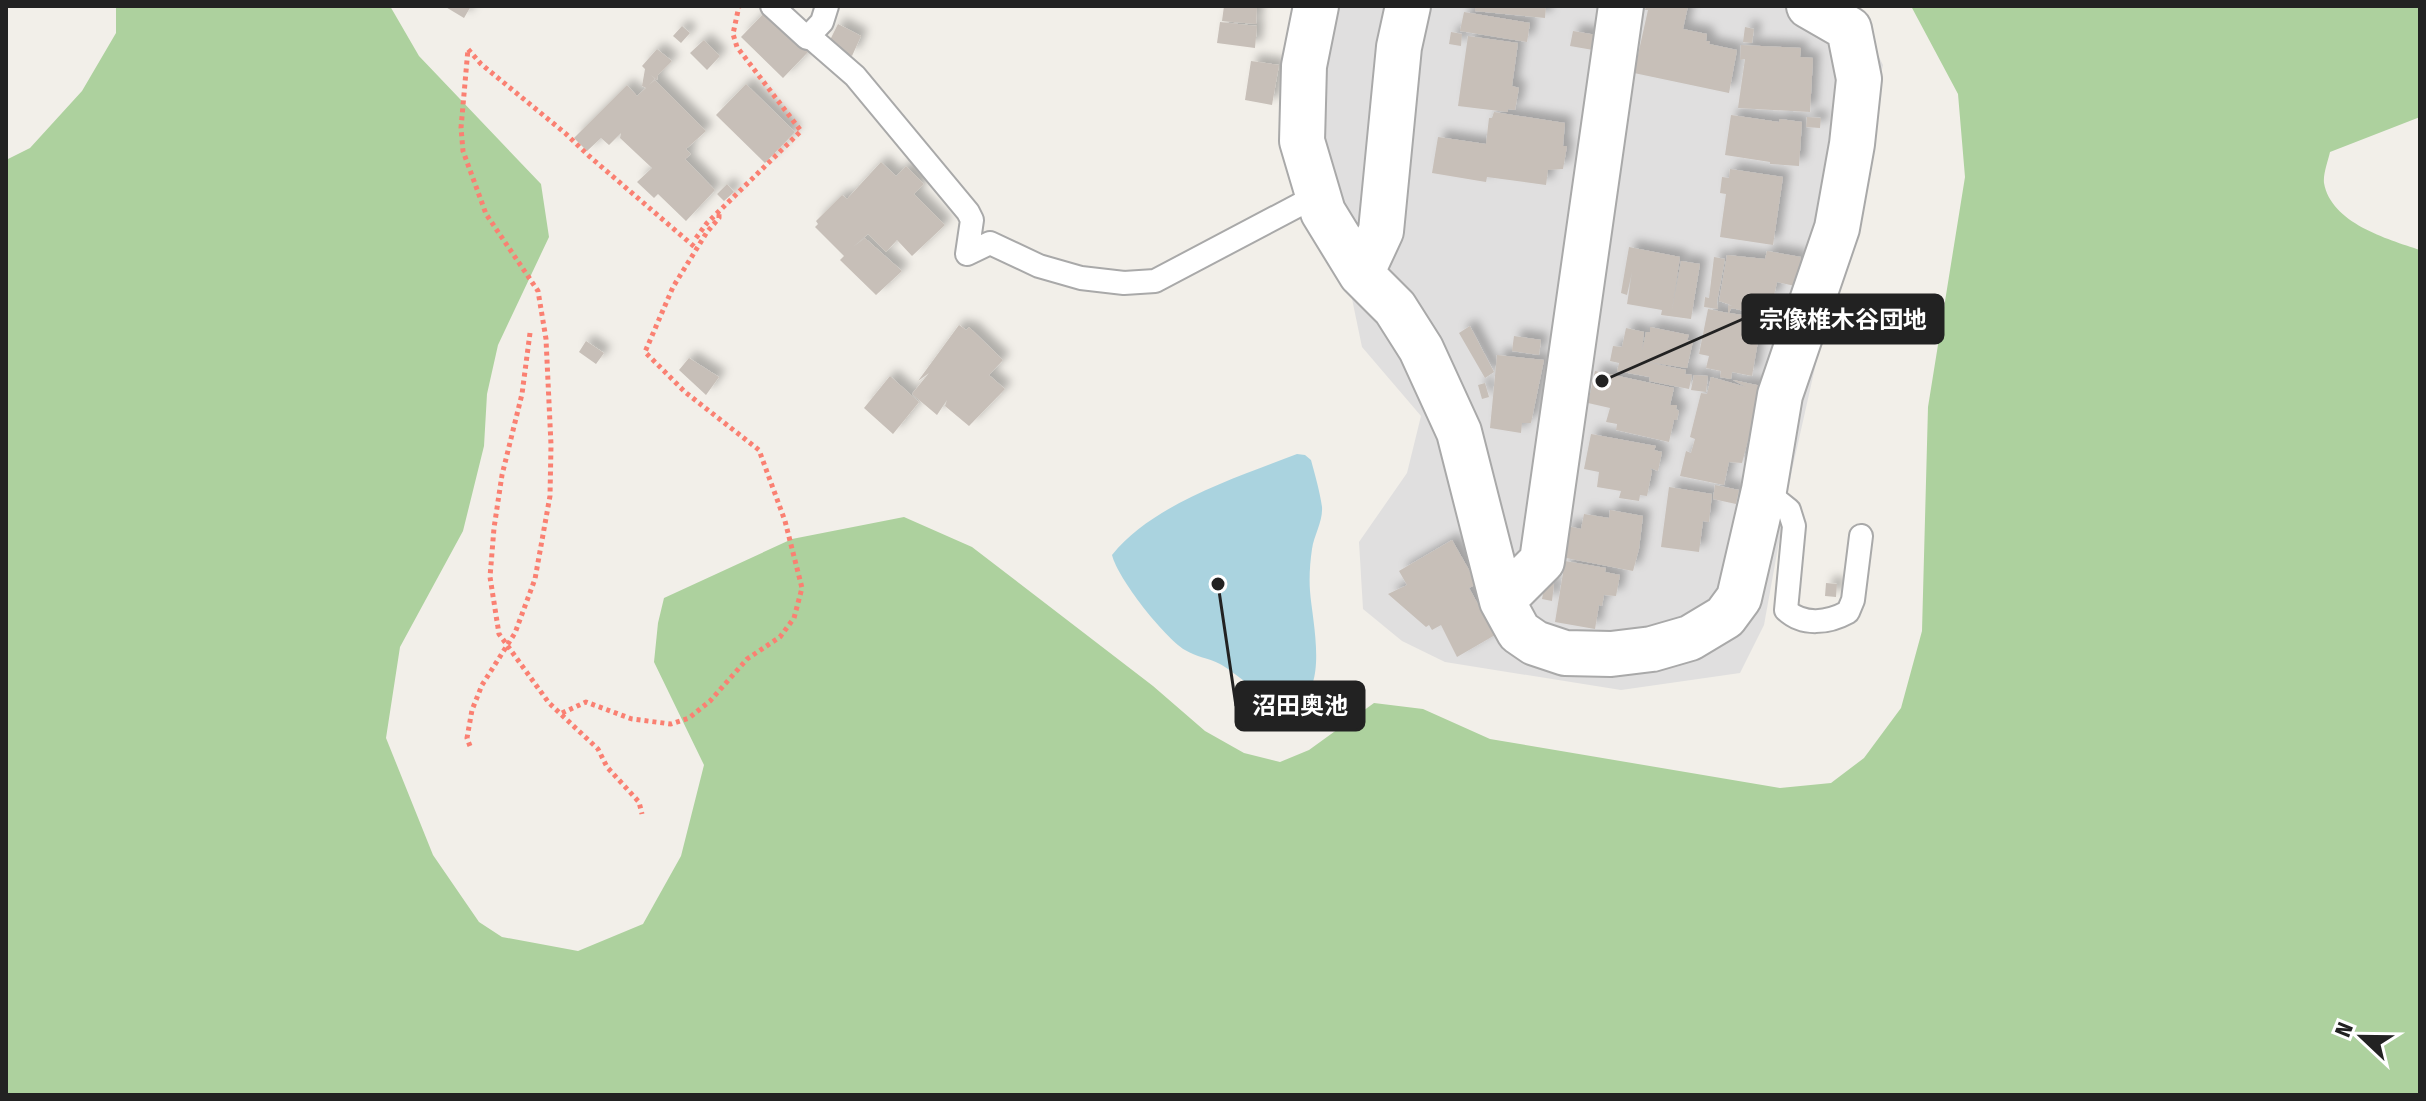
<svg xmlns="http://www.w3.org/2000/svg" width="2426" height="1101" viewBox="0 0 2426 1101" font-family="'Fira Sans Condensed','Noto Sans JP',sans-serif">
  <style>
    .residential { fill: #e0dfdf }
    .forest { fill: #add19e }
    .water { fill: #aad3df }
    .building { fill: #c7bfb8; filter: url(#shadow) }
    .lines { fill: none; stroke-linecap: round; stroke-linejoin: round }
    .service-casing { stroke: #a9a9a9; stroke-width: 26 }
    .minor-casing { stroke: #a9a9a9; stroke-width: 48 }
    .path { stroke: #fa8072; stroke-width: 5; stroke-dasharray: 4 4; stroke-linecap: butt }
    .service { stroke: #fff; stroke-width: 22 }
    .minor { stroke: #fff; stroke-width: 44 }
    .leader { fill: none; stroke: #222; stroke-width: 3 }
    .callout-dot { fill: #222; stroke: #fff; stroke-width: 3 }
    .callout { fill: #222; stroke: #222; stroke-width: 3 }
    .callout-label { font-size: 24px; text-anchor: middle; font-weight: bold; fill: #fff }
  </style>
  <defs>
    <filter id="shadow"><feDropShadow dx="7" dy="-7" stdDeviation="4" flood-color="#0004"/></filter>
  </defs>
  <rect width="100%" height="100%" fill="#f2efe9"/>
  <!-- residential -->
  <path class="residential" d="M1338 6H1853L1883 65 1792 470 1764 625 1740 673 1621 690 1445 662 1402 641 1363 609 1359 542 1407 473 1421 416 1362 347 1329 188 1312 140Z"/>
  <!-- forest -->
  <path class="forest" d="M116 6H390L419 56 541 184 549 237 498 345 487 394 484 446 463 531 400 647 386 738 433 855 479 922 502 937 578 951 643 924 681 856 704 765 654 662 658 623 664 598 792 539 904 517 972 547 1153 686 1205 731 1244 753 1280 762 1309 750 1374 703 1423 709 1490 739 1780 788 1831 783 1864 758 1901 708 1922 631 1928 407 1965 177 1958 94 1911 6H2420V117L2330 152C2328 161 2323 174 2324 183 2331 223 2387 239 2420 250V1095H6V160L30 148 82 91 116 33Z"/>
  <!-- water -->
  <path class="water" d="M1297 454 1305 455 1311 460C1315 475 1320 492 1322 507 1323 521 1314 535 1312 549 1310 562 1309 578 1310 591 1312 619 1328 685 1299 702 1279 714 1237 673 1220 664 1209 658 1196 657 1185 650 1164 637 1118 579 1112 555 1154 503 1236 478 1297 454Z"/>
  <!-- building -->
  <path class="building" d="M444 6H471L464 18Z
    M1224 6H1257L1256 24 1222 21Z
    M1475 6H1546L1545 18 1475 11Z
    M1646 6H1688L1683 29 1707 34 1706 41H1710L1709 44 1737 50 1729 93 1634 73 1648 10H1645Z
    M767 10 808 52 783 78 741 37Z
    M1464 12 1530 23 1527 42 1460 31Z
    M1220 22 1257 26 1255 48 1217 43Z
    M838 24 861 36 852 56 828 44Z
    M682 26 690 33 681 43 673 36Z
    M1745 27 1754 29 1752 43 1743 42Z
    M1573 31 1602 36 1599 51 1570 46Z
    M1451 32 1462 34 1461 46 1449 44Z
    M1468 36 1518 43 1512 86 1519 88 1515 110 1508 109V112L1458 106Z
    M704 40 720 56 707 70 690 53Z
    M1741 45 1801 48 1800 57 1813 58 1810 112 1738 108 1745 59 1740 60Z
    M657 49 672 61 658 75 657 80 651 75 655 79 649 85 655 80 706 131 686 149 691 154 685 159 715 190 686 221 658 194 654 198 637 182 652 168 620 138 621 133 609 145 601 138 587 151 574 138 627 85 637 96 646 88 642 86 645 69 642 66Z
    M1251 61 1279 65 1272 105 1245 100Z
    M746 84 795 132 765 163 716 115Z
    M1494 112 1565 123 1563 146H1567L1563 169 1548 170 1546 185 1487 177 1486 182 1432 173 1438 137 1486 144 1489 118H1492Z
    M1731 115 1779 122 1780 119 1802 122 1799 166 1770 164V162L1725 155Z
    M1807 117 1821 118 1820 128 1806 127Z
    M881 162 896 176 906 166 924 184 914 194 945 225 912 256 897 240 886 252 868 234 853 247 865 238 902 271 876 295 840 260 844 256 815 227 818 224 816 221 842 195 847 199Z
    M1730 169 1783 177 1773 245 1720 237 1726 194 1720 193 1722 177 1729 178Z
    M727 184 734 192 724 201 717 194Z
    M1629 247 1680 257 1672 310 1681 261 1700 264 1691 319 1661 315 1662 310 1627 304 1632 272 1627 295 1621 293Z
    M1767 251 1801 257 1795 286 1777 282 1773 300 1760 297 1759 301H1756L1754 313 1731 308 1732 306 1729 313 1762 318 1752 376 1732 372 1731 379 1720 377 1721 371 1706 368 1709 356 1699 354 1708 309 1728 313V305L1732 306 1728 304 1729 299 1728 304 1719 301 1727 255 1765 259Z
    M1714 257 1725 259 1717 302 1718 309 1704 307 1705 297 1709 298Z
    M959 325 966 330 969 327 1003 360 989 375 1005 389 969 426 945 406 947 400 937 415 912 394 929 373 918 381Z
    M1470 326 1494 372 1485 378 1459 333Z
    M1650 327 1689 335 1687 340 1693 341 1687 368 1642 361 1686 370 1685 374 1692 375 1689 389 1649 381 1650 377 1617 371 1619 363 1610 361 1613 346 1622 347 1626 328 1644 332 1642 351 1646 332H1650Z
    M1514 336 1541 340 1539 355 1512 351Z
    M586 341 604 353 596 364 579 352Z
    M1497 355 1544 360 1531 423H1522L1521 433 1490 428Z
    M689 358 719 377 706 395 679 370Z
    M1595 371 1674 388 1670 405H1677L1676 409 1679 411 1677 420H1674L1669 442 1616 430 1617 424 1606 422 1610 408 1588 403Z
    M1694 375 1708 376 1706 392 1691 390Z
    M890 376 919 402 893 434 864 408Z
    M1711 377 1746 387 1733 380 1766 387 1759 397 1742 463 1729 462 1724 485 1680 476 1686 451 1691 453 1695 439 1690 437 1701 393 1707 394Z
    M1485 383 1489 397 1482 399 1478 385Z
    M1591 434 1656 446 1654 450 1662 452 1658 471 1650 468 1652 471 1647 496 1640 495 1639 501 1619 498 1621 491 1597 487 1599 472 1584 469Z
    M1715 485 1739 490 1736 504 1713 499Z
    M1669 487 1712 494 1709 522 1703 521 1699 552 1661 547Z
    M1610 510 1643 516 1639 549 1633 571 1561 557 1567 526 1581 529 1584 514 1609 518Z
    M1452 540 1477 584 1469 588 1495 635 1457 657 1441 625 1432 630 1429 625 1426 627 1388 594 1407 585 1399 571Z
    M1565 561 1606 568 1605 572 1620 575 1616 596 1604 595 1602 606 1599 605 1595 629 1555 622Z
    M1545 583 1554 584 1552 601 1542 599Z
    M1826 583 1837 584 1836 597 1825 596Z"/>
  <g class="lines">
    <!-- service casing -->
    <g class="service-casing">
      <path id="service" d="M772 6 807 38 822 22 827 6
        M809 36 855 76 968 212 972 220 967 254 990 243 1039 266 1081 278 1124 283 1155 281 1318 195
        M1764 490 1789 510 1794 526 1786 610C1803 626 1828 623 1848 612L1853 600 1861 536"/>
    </g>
    <!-- minor casing -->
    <g class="minor-casing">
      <path id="minor" d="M1316 6 1304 66 1302 141 1323 212 1361 274 1395 308 1421 349 1459 432 1502 601 1519 632 1535 643 1565 653 1611 654 1652 649 1690 638 1725 617 1739 598 1764 490 1780 395 1837 228 1852 144 1859 79 1849 29 1809 6
        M1361 274 1381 231 1399 47 1408 6
        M1502 601 1542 561 1621 6"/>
    </g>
    <!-- path -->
    <path class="path" d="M696 238 707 223 801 131 737 47 733 34 739 6
      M530 333 522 394 502 475 494 528 490 577 499 634 549 703 598 749 607 767 639 802 642 814
      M562 713 586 702 632 719 671 724 689 718 710 701 747 659 780 637 794 618 802 588 785 521 759 450 685 392 645 352 673 287 707 232 719 218V212
      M470 746 467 738 472 710 482 685 515 633 535 579 550 496 551 445 546 339 538 291 486 214 463 151 461 128 468 49 481 64 565 133 589 156 697 249"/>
    <!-- service -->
    <use href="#service" class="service"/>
    <!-- minor -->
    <use href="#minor" class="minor"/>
  </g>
  <!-- callouts -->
  <path class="leader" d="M1602 381L1743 319M1218 584L1236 706"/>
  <g class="callout-dot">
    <circle cx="1602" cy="381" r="8"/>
    <circle cx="1218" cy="584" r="8"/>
  </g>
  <g class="callout">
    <rect x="1743" y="295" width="200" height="48" rx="8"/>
    <rect x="1236" y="682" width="128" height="48" rx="8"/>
  </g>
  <g class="callout-label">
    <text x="1843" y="328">宗像椎木谷団地</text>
    <text x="1300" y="714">沼田奥池</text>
  </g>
  <!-- border -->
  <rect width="2426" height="1101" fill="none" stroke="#222222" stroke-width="16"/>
  <!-- north arrow -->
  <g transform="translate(2362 1037) rotate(292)" stroke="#ffffff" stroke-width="6" paint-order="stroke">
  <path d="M0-6L14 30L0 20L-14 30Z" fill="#222222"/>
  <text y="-12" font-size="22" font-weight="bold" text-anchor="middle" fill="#222222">N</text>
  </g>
</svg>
